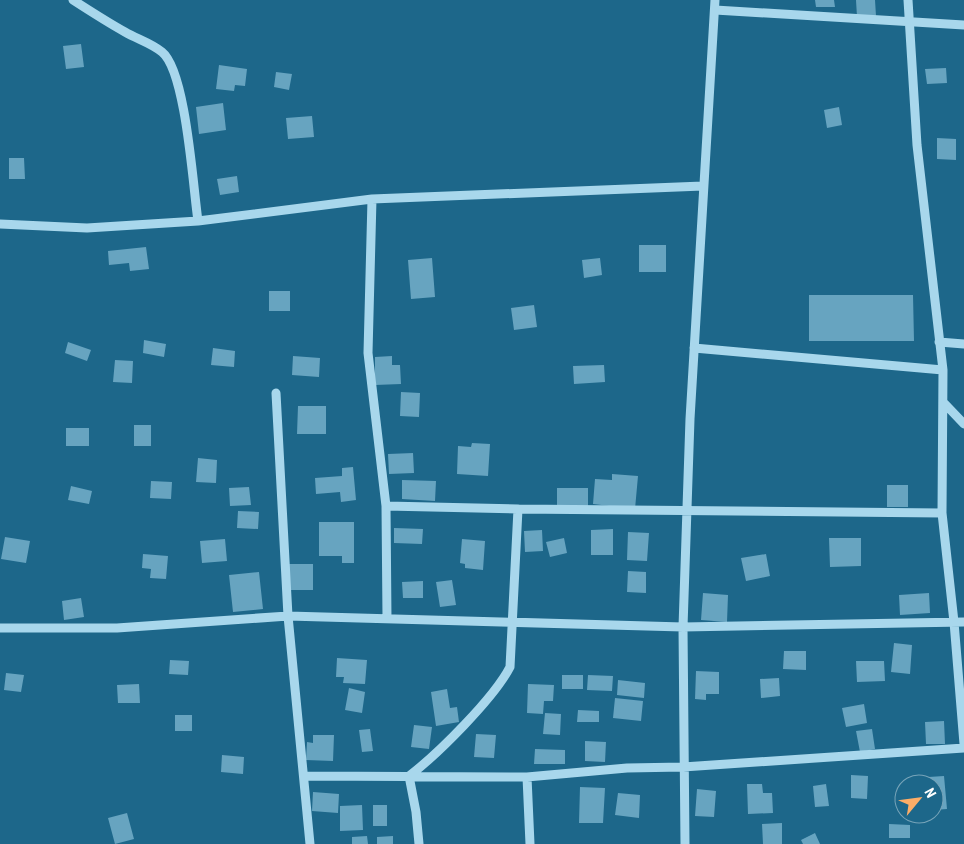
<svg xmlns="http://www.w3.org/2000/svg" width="964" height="844" viewBox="0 0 964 844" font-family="'Roboto Condensed',sans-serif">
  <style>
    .building { fill: #67a4c0 }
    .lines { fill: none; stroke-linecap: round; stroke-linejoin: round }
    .minor { stroke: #a8d7ec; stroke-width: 9 }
  </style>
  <rect width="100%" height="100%" fill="#1d678a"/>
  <!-- building -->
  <path class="building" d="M815 0H834L835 7H816Z
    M856 0H875L876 16 857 17Z
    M81 44 84 67 66 69 63 46Z
    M219 65 247 69 245 86 235 85 234 91 216 89Z
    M946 68 947 83 927 84 925 69Z
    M276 72 292 74 289 90 274 87Z
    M223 103 226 130 199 134 196 107Z
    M839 107 842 125 827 128 824 110Z
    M312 116 314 137 288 139 286 118Z
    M937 138 956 139V160L937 159Z
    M9 158H24L25 179H9Z
    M237 176 239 192 220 195 217 179Z
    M639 245H666V272H639Z
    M146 247 149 269 130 271 129 263 109 265 108 251Z
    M432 258 435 297 411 299 408 260Z
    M600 258 602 275 584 278 582 260Z
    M269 291H290V311H269Z
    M809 295H913L914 341H809Z
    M534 305 537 327 514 330 511 308Z
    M144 340 166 344 164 357 143 353Z
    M68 342 91 350 87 361 65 353Z
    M213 348 235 351 234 367 211 365Z
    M293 356 320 358 319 377 292 375Z
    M392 356V365H400L401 384 375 385V357Z
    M115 360 133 361 132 383 113 382Z
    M604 365 605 382 574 384 573 366Z
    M401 392 420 393 419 417 400 416Z
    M298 406H326V434H297Z
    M134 425H151V446H134Z
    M66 428H89V446H66Z
    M472 443 490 444 488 476 457 474 458 446 471 447Z
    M413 453 414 473 389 474 388 454Z
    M198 458 217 460 216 483 196 482Z
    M353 467 356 500 341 502 340 492 316 494 315 478 342 476V468Z
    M612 474 638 476 635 509 593 504 595 479 612 480Z
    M402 480 436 481 435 501 402 499Z
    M151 481 172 482 171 499 150 498Z
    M887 485H908V507H887Z
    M71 486 92 491 89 504 68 500Z
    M249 487 251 505 230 506 229 488Z
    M557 488H588V507L557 506Z
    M238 511 259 512 258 529 237 528Z
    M319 522H354V563H342V556H319Z
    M394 528 423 529 422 544 394 543Z
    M613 529V555H591V530Z
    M542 530 543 551 525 552 524 531Z
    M628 532 649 533 647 561 627 560Z
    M5 537 30 541 26 563 1 559Z
    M564 538 567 553 550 557 546 542Z
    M829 538H861V566L830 567Z
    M225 539 227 561 202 563 200 541Z
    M462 539 485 541 483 570 465 568V564L460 563Z
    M143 554 168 556 166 579 150 578 151 569 142 568Z
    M766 554 770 576 746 581 741 558Z
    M289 564H313V590H289Z
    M628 571 646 572V593L627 592Z
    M259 572 263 609 233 612 229 575Z
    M452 580 456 605 440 607 436 582Z
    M423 581V598H403L402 582Z
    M703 593 728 595 727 622 701 620Z
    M929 593 930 613 900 615 899 595Z
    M81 598 84 617 64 620 62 601Z
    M894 643 912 645 910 674 891 672Z
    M784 651H806V670L783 669Z
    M337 658 367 660 365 684 343 683 344 677H336Z
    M170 660 189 661 188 675 169 674Z
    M856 661H884L885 681 857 682Z
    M696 671 719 672V694H706V700L695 699Z
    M6 673 24 675 21 692 4 690Z
    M562 675H583V689H562Z
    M588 675 613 676 612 691 587 690Z
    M779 678 780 696 761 698 760 679Z
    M618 680 645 683 644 698 617 695Z
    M139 684 140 703H118L117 685Z
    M528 684 554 685 553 701H544L543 714 527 713Z
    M349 688 365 692 362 713 345 710Z
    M447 689 450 708 457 707 459 722 436 726 431 692Z
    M615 698 643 701 641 721 613 718Z
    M864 704 867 723 846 727 842 708Z
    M578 710 599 711V722H577Z
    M545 713 561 714 560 735 543 734Z
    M175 715H192V731H175Z
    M944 721 945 744H926L925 722Z
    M414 725 432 727 429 749 411 747Z
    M370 729 373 751 362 752 359 730Z
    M872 729 875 749 860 752 856 731Z
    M476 734 496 735 494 758 474 757Z
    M313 735H334L333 761 306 760 307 742 313 743Z
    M585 741 606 742 605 762 585 761Z
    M535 749 565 750V764H534Z
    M222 755 244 757 243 774 221 772Z
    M851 775 868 776 867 799 851 798Z
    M944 776 947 809 934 810V784H913V778Z
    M747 784H762L763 793H772L773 813 748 814Z
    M826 784 829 806 815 807 813 786Z
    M580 787 605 788 603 823H579Z
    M697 789 716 791 714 817 695 816Z
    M313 792 339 794 338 813 312 811Z
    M618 793 640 795 639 818 615 815Z
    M362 805 363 830 340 831V806Z
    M373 805H387V826H373Z
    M127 813 134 839 115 844 108 818Z
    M782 823V844H763L762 824Z
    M889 824 910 825V838H889Z
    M815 833 820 844H803L801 840Z
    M367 836 368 844H352V837Z
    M393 836V844H377V837Z"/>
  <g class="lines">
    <!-- minor -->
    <path class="minor" d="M73 0C90 11 107 22 125 32 137 39 151 43 162 52 186 71 193 187 198 221
      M908 0 917 145 943 370 942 513 954 622 964 744
      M715 10 964 25
      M372 199 368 353 386 506 387 618
      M0 224 87 228 198 221 372 199 703 186
      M939 342 964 344
      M694 348 943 370
      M276 393 288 616 310 844
      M944 403 964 424
      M386 506 518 509 510 667C494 698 438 754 409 776
      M518 509 942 513
      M0 628H117L288 616 683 627 964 622
      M304 776 527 777 627 768 683 767 964 748
      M409 776 416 812 419 844
      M527 777 530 844
      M685 844 683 627 690 419 715 0"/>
  </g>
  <!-- north arrow -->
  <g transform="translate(919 799) rotate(61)"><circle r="24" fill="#1d678a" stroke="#77a4b9"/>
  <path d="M0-4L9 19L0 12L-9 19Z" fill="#fcad67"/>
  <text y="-8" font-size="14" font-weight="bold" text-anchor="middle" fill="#ffffff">N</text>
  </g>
</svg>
